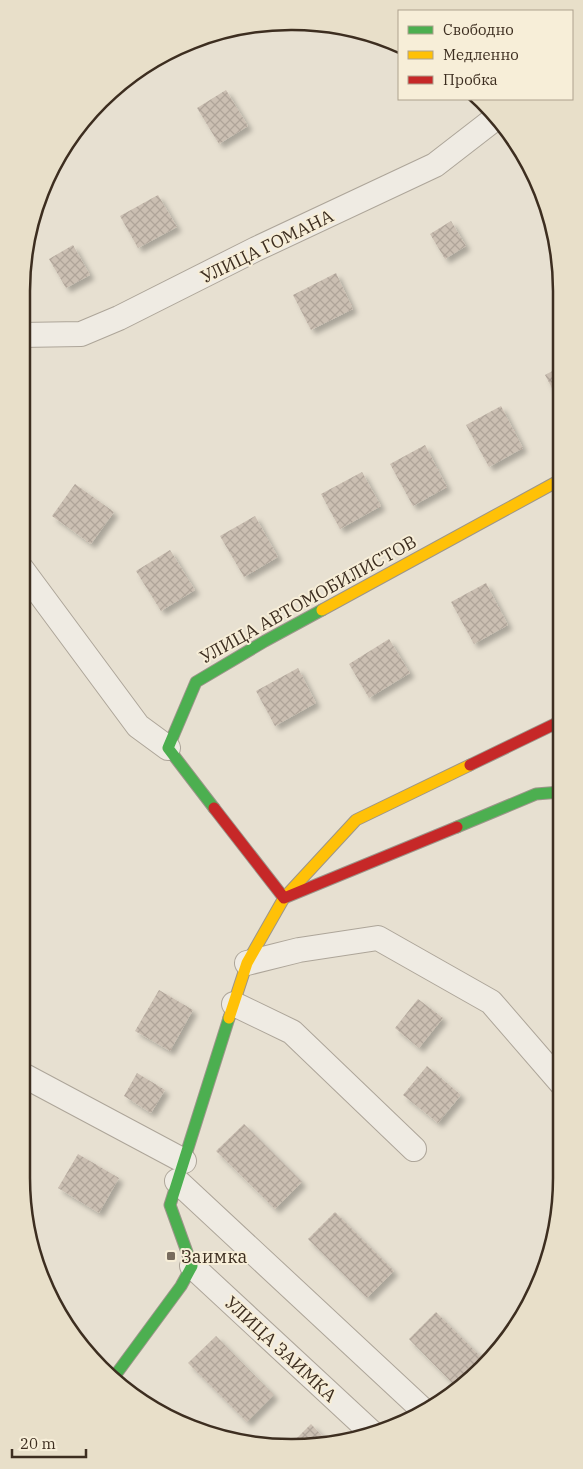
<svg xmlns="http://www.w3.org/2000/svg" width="583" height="1469" viewBox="0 0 583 1469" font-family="'IBM Plex Serif',serif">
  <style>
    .building { fill: url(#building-cross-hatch); filter: url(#shadow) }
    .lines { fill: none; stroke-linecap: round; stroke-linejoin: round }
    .street-casing { stroke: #ada599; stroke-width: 26 }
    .fast-casing { stroke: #9c958a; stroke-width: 13 }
    .slow-casing { stroke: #9c958a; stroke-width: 13 }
    .jam-casing { stroke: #9c958a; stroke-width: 13 }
    .street { stroke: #efebe3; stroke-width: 24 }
    .fast { stroke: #4caf50; stroke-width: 11 }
    .slow { stroke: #ffc107; stroke-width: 11 }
    .jam { stroke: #c62828; stroke-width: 11 }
    .poi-dot { fill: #786c5e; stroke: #f7eed8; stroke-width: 2 }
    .labels { text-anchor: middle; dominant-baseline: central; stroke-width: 4; stroke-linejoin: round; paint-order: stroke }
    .street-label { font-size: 18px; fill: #3d2e20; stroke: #f7eed8 }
    .poi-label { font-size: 18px; fill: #3d2e20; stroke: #f7eed8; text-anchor: start }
    .rim { fill: none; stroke: #3d2e20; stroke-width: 2.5 }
  </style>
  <defs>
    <pattern id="building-cross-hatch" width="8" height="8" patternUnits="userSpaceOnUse" patternTransform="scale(1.25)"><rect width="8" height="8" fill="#cbbfb2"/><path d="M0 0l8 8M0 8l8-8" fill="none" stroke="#afa499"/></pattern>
    <filter id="shadow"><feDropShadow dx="4.5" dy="4.5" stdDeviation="2.5" flood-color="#0004"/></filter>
  </defs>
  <rect width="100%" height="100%" fill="#e7e0d1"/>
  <!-- building -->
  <path class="building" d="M226 90 248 126 219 144 197 108Z
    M158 195 177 227 138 248 120 216Z
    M451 221 466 246 445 259 430 234Z
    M73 245 90 275 66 288 49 259Z
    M336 273 353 309 311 330 293 295Z
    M560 367V403L545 375Z
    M501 406 523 448 489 467 466 425Z
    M425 445 447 487 413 506 390 464Z
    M362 472 381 506 340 529 321 494Z
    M75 484 114 512 91 544 52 516Z
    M255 516 278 557 244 577 220 536Z
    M170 550 195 590 161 611 136 571Z
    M486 583 508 625 474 644 451 602Z
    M389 639 410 673 369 698 349 664Z
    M298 668 316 703 275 726 256 691Z
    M159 990 193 1010 170 1051 135 1031Z
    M418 999 443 1018 419 1048 395 1028Z
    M427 1066 461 1095 438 1123 403 1095Z
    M137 1073 165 1090 151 1113 124 1096Z
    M244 1124 302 1182 275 1209 216 1151Z
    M78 1154 119 1178 99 1213 58 1188Z
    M560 1187 559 1195 558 1201 553 1191Z
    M335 1212 394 1271 367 1298 308 1239Z
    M436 1312 485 1361 457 1388 409 1339Z
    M216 1336 274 1395 247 1422 188 1363Z
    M311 1424 329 1443 291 1444Z"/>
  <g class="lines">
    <!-- street casing -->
    <g class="street-casing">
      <path id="street" d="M21 335 81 334 119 318 256 249 435 165 497 117
        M21 568 138 726 168 748
        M247 963 299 950 378 938 491 1002 562 1084
        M234 1004 292 1032 414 1149
        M21 1074 184 1161
        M177 1181 423 1410
        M192 1266 371 1432"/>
    </g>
    <!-- fast casing -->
    <g class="fast-casing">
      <path id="fast" d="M214 808 168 748 196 682 265 641 322 610
        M457 827 536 794 561 792
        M114 1377 181 1286 192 1266 170 1205 229 1018"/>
    </g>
    <!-- slow casing -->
    <g class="slow-casing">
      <path id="slow" d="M322 610 560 480
        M229 1018 247 963 284 898 356 820 470 765"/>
    </g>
    <!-- jam casing -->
    <g class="jam-casing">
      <path id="jam" d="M470 765 561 721
        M214 808 284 898 457 827"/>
    </g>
    <!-- street -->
    <use href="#street" class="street"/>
    <!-- fast -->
    <use href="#fast" class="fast"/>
    <!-- slow -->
    <use href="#slow" class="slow"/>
    <!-- jam -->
    <use href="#jam" class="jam"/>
  </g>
  <!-- markers -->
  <rect class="poi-dot" x="166" y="1251" width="10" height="10" rx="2.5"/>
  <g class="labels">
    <!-- street labels -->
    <g class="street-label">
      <text transform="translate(267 246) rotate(-26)">УЛИЦА ГОМАНА</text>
      <text transform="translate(308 599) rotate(-29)">УЛИЦА АВТОМОБИЛИСТОВ</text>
      <text transform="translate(281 1349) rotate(43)">УЛИЦА ЗАИМКА</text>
    </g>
    <!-- poi labels -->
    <g class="poi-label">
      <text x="181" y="1256">Заимка</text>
    </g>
  </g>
  <!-- crop -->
  <path d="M0 0H583V1469H0ZM291 30H292A261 261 0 0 1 553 291V1178A261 261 0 0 1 292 1439H291A261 261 0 0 1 30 1178V291A261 261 0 0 1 291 30Z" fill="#e8dfc9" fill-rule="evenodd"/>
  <path class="rim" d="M291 30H292A261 261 0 0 1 553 291V1178A261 261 0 0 1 292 1439H291A261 261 0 0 1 30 1178V291A261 261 0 0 1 291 30Z"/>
  <!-- legend -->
  <rect x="398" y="10" width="175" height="90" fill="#f7eed8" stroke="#ada18e"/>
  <rect x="408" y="26" width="25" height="8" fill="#4caf50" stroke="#ada18e"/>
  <text x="443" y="35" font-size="15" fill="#3d2e20">Свободно</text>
  <rect x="408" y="51" width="25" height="8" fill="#ffc107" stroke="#ada18e"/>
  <text x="443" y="60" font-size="15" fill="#3d2e20">Медленно</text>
  <rect x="408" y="76" width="25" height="8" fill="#c62828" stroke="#ada18e"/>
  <text x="443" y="85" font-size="15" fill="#3d2e20">Пробка</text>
  <!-- scale -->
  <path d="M12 1449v8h74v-8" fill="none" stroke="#3d2e20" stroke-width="2.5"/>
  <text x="20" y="1449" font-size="15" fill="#3d2e20" stroke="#f7eed8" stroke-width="4" paint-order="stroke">20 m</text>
</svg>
